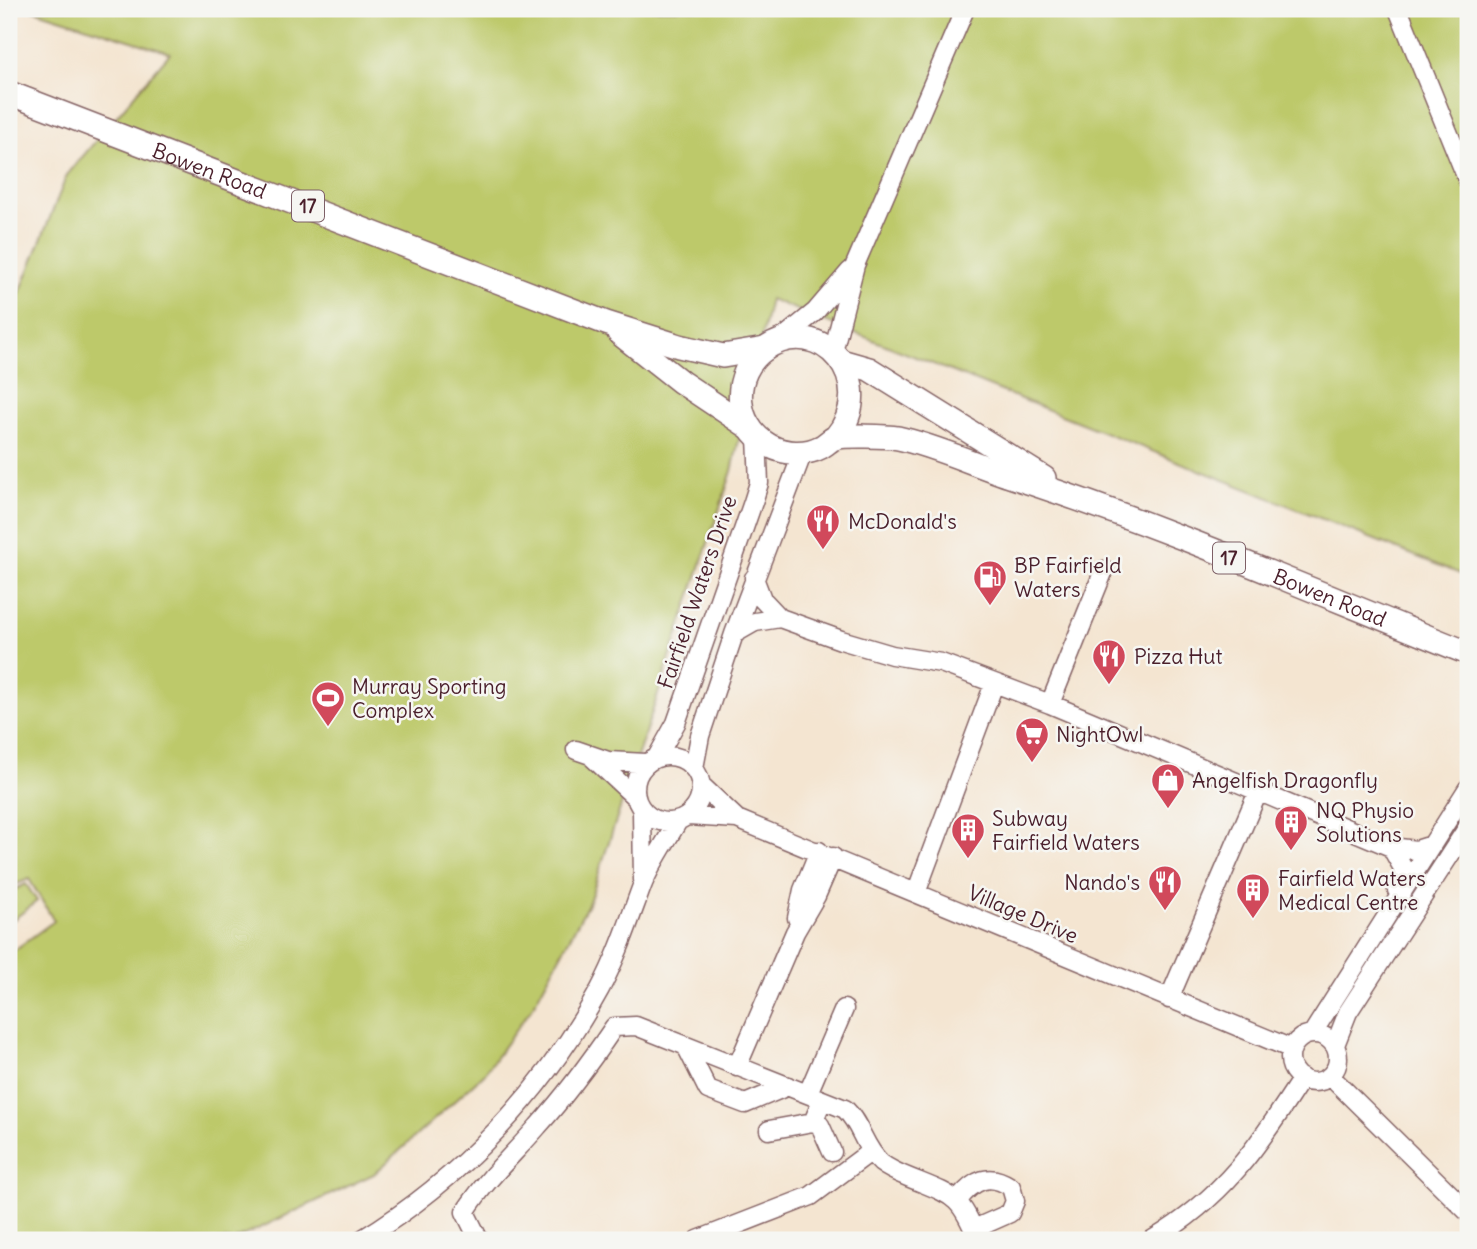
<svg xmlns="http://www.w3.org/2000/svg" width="1477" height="1249" viewBox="0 0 1477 1249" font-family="Delius,sans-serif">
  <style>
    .green { fill: #bdc96b; stroke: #84744b; stroke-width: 2 }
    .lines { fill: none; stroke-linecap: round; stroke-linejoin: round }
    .minor-casing { stroke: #866465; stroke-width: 21 }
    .major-casing { stroke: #866465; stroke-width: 26 }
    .minor { stroke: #fff; stroke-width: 18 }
    .major { stroke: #fff; stroke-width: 23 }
    .labels { text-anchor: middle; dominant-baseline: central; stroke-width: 5; stroke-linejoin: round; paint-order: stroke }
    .shield { fill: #f6f6f2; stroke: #7e6067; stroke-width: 2 }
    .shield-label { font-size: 19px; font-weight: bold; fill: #4a1f2b }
    .street-label { font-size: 21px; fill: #4a1f2b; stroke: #f6f6f2 }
    .poi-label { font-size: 21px; fill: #4a1f2b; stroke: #f6f6f2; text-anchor: start }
  </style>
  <rect width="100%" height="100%" fill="#f6f6f2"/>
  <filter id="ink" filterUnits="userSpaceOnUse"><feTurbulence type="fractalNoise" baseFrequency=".0143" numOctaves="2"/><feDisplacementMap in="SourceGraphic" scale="14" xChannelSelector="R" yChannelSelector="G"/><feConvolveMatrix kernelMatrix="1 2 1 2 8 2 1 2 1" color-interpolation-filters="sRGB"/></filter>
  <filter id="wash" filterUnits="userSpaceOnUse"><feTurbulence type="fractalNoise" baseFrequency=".00686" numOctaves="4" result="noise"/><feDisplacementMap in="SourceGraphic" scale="28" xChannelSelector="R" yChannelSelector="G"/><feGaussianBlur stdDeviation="1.57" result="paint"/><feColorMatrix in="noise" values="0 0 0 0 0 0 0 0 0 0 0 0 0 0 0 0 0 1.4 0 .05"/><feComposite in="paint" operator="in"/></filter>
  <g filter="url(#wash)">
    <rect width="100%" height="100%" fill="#f4e5d1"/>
    <!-- green -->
    <path class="green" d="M31 9H1468V577L770 299 732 471 589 902 533 1006 484 1074 374 1174 234 1240H9V954L54 921 29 879 9 887V320L67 175 170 53Z
      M26 884 37 901 9 923V892Z"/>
  </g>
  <g filter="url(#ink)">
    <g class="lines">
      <!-- minor casing -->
      <g class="minor-casing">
        <path id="minor" d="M1398 9 1468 181
          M778 342 815 312 850 271
          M833 352 855 265 965 9
          M754 578 762 599 780 618 841 640 892 655 941 663 1050 704 1391 847 1416 850 1432 845
          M734 634 755 622 780 618
          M1050 704 1104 570
          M576 750 608 761 646 763
          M635 789a33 33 0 1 1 66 0a33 33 0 1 1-66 0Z
          M657 757 676 723 753 502 759 483 757 437
          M593 758 636 798
          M694 768 700 736 734 634 803 452
          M702 786 737 819
          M642 810 643 880
          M688 816 737 819 1292 1049
          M1391 847 1404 870 1397 890
          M916 893 994 684
          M797 918 803 890 819 851
          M1169 999 1258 792
          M1312 1034 1468 788
          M1290 1058a24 24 0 1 1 48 0a24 24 0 1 1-48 0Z
          M1335 1045 1348 1012 1468 827
          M686 1046 708 1090 745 1104 788 1086
          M737 1067 795 932 816 896 833 857
          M1330 1076 1468 1212
          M808 1093 844 1009
          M822 1101 813 1122 820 1125 832 1152
          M769 1130 813 1122
          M958 1200C974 1180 989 1172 1011 1187L1015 1201 1010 1213 974 1229
          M361 1240C460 1180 544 1091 600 989 618 955 629 921 642 886 651 863 666 842 678 821
          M479 1240 465 1212C486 1179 513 1155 538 1126 566 1095 591 1061 614 1027L636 1026 845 1109C861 1124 864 1148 881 1163 890 1170 900 1174 910 1178 954 1196 960 1195 978 1240
          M698 1240 811 1196 870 1152
          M1152 1240C1223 1198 1258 1147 1302 1078"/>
      </g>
      <!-- major casing -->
      <g class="major-casing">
        <g id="major">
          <path id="s1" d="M9 93 606 323 679 346 723 356 765 349"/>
          <path d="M619 333 681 382 750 428"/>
          <path d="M841 361 869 369 1044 478"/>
          <path id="s2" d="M835 438C882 382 820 311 765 349 730 373 733 426 770 446 785 454 806 455 821 447 825 445 830 440 834 438 844 435 887 436 898 438 933 445 978 466 1013 477 1167 527 1317 593 1468 653"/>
        </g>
      </g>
      <!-- minor -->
      <use href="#minor" class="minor"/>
      <!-- major -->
      <use href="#major" class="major"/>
    </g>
  </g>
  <!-- icons -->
  <defs>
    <g id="restaurant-pin" transform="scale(1.75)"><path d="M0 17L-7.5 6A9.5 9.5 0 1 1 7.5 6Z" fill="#d1495b" stroke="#f6f6f2"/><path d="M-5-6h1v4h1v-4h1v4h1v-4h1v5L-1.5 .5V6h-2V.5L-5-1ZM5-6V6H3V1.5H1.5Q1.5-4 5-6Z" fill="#fff"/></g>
    <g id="fuel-pin" transform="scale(1.75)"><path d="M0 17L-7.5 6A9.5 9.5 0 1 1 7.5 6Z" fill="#d1495b" stroke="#f6f6f2"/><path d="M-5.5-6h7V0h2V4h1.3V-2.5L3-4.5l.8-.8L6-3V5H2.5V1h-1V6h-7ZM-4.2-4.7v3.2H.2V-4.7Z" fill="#fff"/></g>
    <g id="stadium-pin" transform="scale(1.75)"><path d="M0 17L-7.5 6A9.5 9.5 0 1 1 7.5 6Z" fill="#d1495b" stroke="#f6f6f2"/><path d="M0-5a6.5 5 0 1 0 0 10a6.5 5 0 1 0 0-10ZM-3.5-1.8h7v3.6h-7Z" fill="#fff"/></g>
    <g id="supermarket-pin" transform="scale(1.75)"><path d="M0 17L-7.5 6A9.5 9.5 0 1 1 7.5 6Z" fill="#d1495b" stroke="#f6f6f2"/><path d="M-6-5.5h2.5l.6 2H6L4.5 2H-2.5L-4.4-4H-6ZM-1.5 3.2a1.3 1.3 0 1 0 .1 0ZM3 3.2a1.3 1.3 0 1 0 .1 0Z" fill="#fff"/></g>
    <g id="shop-pin" transform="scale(1.75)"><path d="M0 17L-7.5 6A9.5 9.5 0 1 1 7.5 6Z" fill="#d1495b" stroke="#f6f6f2"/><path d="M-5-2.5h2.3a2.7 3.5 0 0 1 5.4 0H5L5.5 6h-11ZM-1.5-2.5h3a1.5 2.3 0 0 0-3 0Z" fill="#fff"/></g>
    <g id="building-pin" transform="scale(1.75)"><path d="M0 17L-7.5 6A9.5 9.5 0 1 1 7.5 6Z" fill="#d1495b" stroke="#f6f6f2"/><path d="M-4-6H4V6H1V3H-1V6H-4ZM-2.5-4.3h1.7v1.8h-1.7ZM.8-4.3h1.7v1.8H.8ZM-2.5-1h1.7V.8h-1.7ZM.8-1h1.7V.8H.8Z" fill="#fff"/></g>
  </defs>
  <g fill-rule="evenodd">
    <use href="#restaurant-pin" x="823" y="521"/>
    <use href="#fuel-pin" x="990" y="577"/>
    <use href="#restaurant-pin" x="1109" y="656"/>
    <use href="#stadium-pin" x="328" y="698"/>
    <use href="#supermarket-pin" x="1032" y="734"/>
    <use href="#shop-pin" x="1168" y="780"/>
    <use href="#building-pin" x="1291" y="822"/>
    <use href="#building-pin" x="968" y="830"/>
    <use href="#restaurant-pin" x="1165" y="882"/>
    <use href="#building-pin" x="1253" y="890"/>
  </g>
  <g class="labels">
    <!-- shield labels -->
    <g class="shield">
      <rect x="292" y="190.5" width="32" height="31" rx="5"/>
      <rect x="1213" y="542.5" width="32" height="31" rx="5"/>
    </g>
    <g class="shield-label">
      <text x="308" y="206">17</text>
      <text x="1229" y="558">17</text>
    </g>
    <!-- street labels -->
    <g class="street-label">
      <text stroke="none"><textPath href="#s1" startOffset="215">Bowen Road</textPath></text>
      <text transform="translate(697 592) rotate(-71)">Fairfield Waters Drive</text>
      <text stroke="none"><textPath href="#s2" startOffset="878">Bowen Road</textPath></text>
      <text transform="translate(1023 914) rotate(23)">Village Drive</text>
    </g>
    <!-- poi labels -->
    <g class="poi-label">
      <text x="848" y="521">McDonald's</text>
      <text x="1014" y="565">BP Fairfield<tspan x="1014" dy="24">Waters</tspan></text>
      <text x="1134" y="656">Pizza Hut</text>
      <text x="352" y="686">Murray Sporting<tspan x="352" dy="24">Complex</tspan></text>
      <text x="1056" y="734">NightOwl</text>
      <text x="1192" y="780">Angelfish Dragonfly</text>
      <text x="1316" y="810">NQ Physio<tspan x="1316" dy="24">Solutions</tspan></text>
      <text x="992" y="818">Subway<tspan x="992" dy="24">Fairfield Waters</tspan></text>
      <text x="1278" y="878">Fairfield Waters<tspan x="1278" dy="24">Medical Centre</tspan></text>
      <text x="1140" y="882" text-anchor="end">Nando's</text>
    </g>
  </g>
  <!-- margin -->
  <rect width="1477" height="1249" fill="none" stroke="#f6f6f2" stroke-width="35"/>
</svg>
